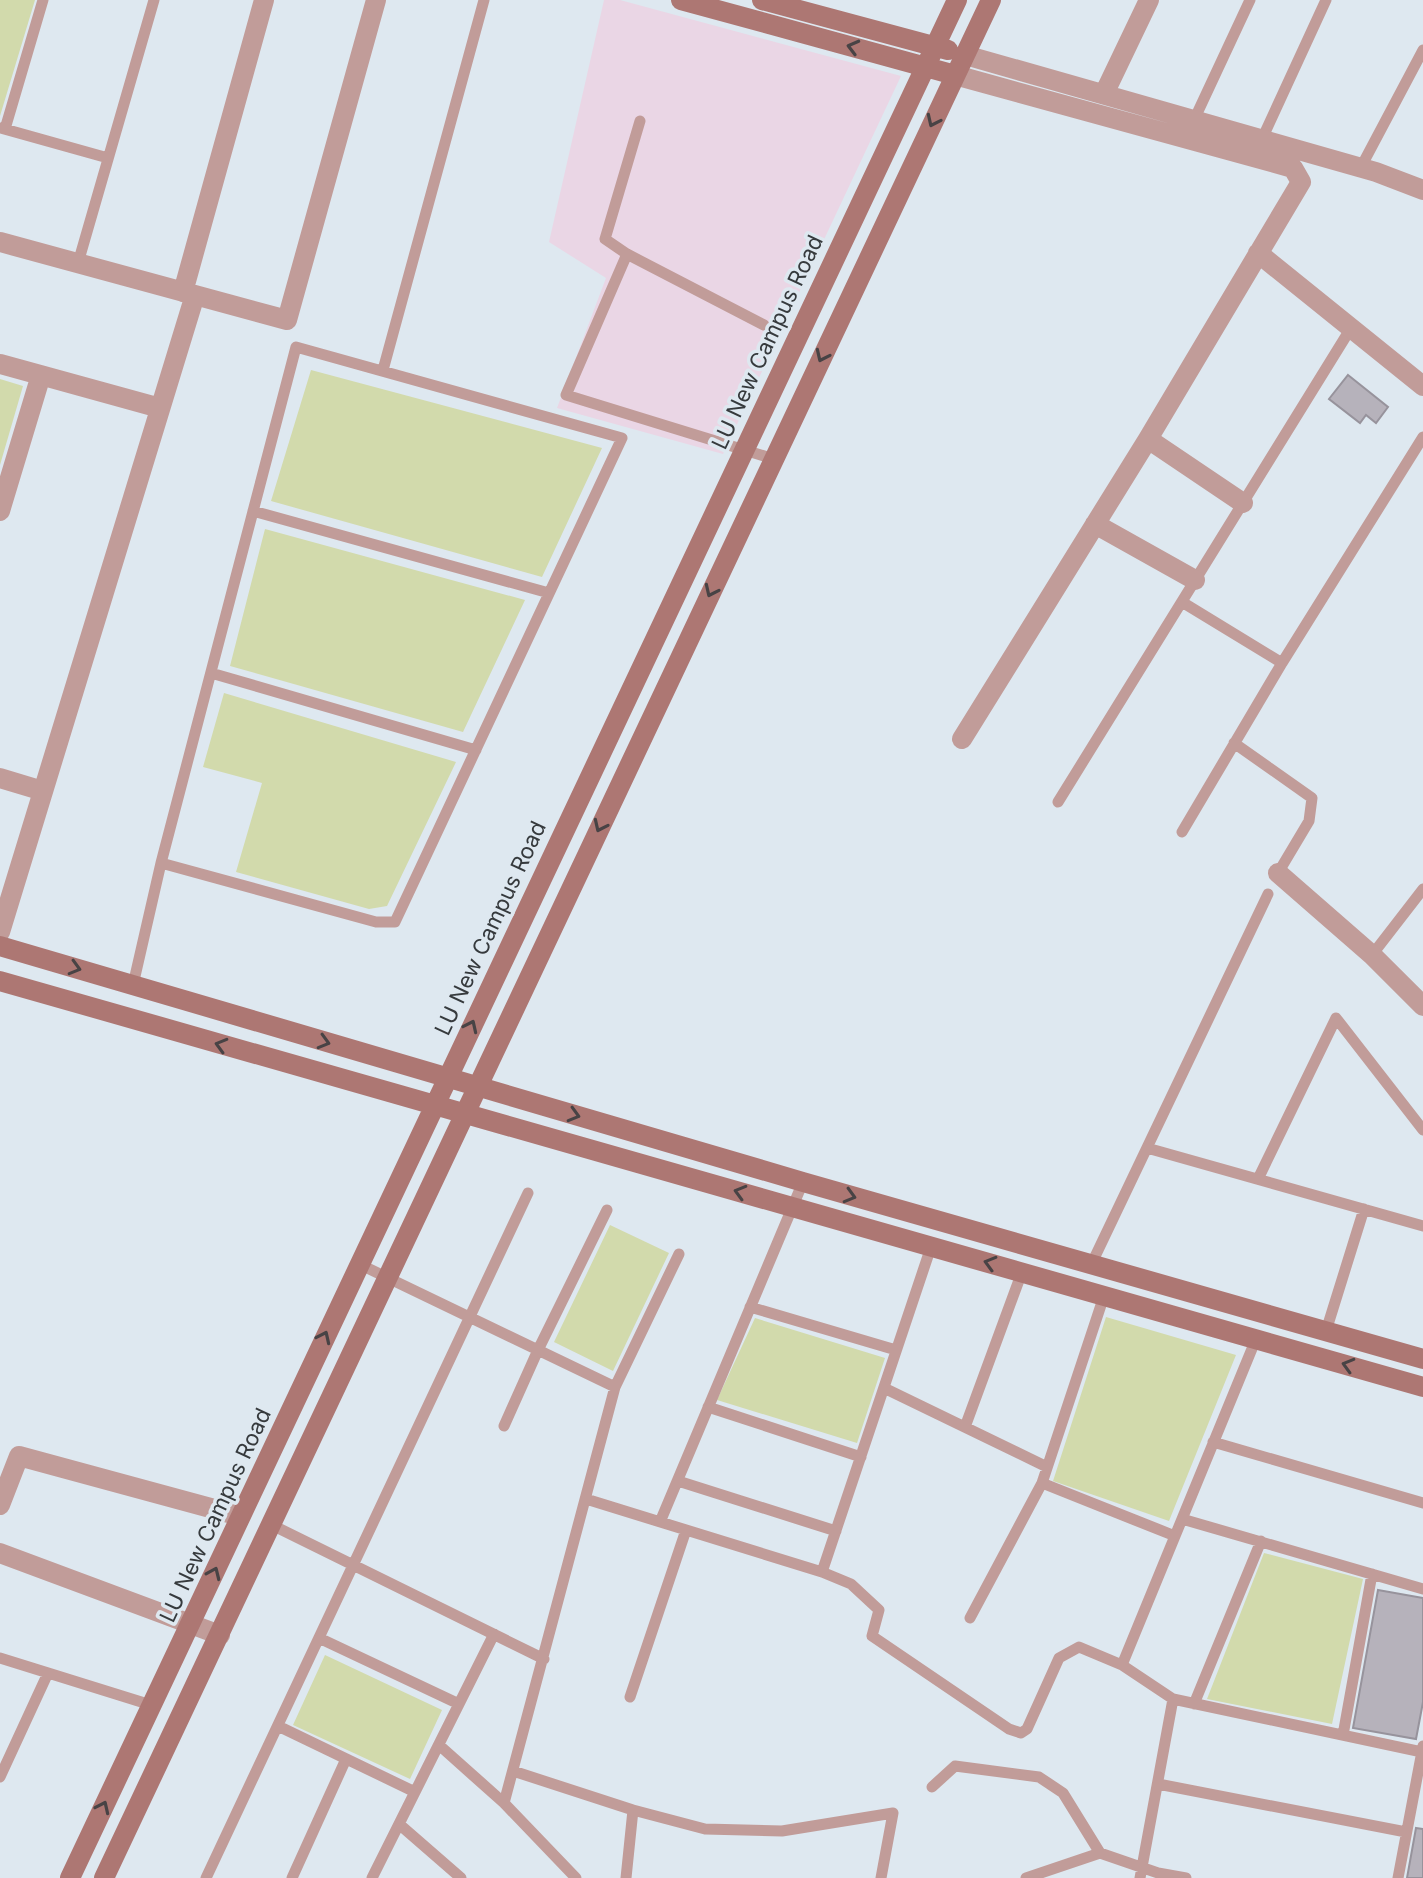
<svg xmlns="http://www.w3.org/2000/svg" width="1423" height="1878" viewBox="0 0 1423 1878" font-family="Inter,sans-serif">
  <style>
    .industrial { fill: #ead6e5 }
    .green { fill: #d2daac }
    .building { fill: #b6b2bb; stroke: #97939c; stroke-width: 2 }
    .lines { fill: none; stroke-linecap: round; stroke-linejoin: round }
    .lane { stroke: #c19c99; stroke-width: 11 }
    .street { stroke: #c19c99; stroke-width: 20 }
    .secondary { stroke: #ad7773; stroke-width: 20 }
    .oneway { stroke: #484345 }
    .labels { text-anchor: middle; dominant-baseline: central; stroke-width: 7; stroke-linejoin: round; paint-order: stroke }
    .street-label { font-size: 22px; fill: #363a3d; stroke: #dee8f0 }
  </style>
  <rect width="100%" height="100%" fill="#dee8f0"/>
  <!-- industrial -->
  <path class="industrial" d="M604 0H620L901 76 723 454 557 408 606 278 549 242Z"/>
  <!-- green -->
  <path class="green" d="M0 0H35L0 116Z
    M311 370 602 448 542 577 271 501Z
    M0 379 23 386 0 465Z
    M265 529 525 600 463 732 230 666Z
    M224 693 456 762 387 906 369 909 236 872 262 783 203 767Z
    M610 1225 669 1253 613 1371 554 1342Z
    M1106 1317 1236 1355 1169 1521 1053 1481Z
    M755 1318 885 1358 857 1443 717 1400Z
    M1264 1553 1363 1579 1332 1724 1207 1699Z
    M325 1655 442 1710 410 1779 293 1725Z"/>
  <!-- building -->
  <path class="building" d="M1348 375 1388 407 1376 423 1366 415 1360 423 1329 399Z
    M1378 1590 1423 1598V1702L1416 1739 1353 1728Z
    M1416 1828 1423 1829V1878H1407Z"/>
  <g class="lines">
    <!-- lane -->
    <path class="lane" d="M1194 120 1250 0
      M640 121 605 239 627 254 764 325
      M1 128 108 158
      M5 129 43 0
      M1262 139 1326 0
      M1361 167 1423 50
      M627 254 566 395 774 459
      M78 263 154 0
      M383 370 484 0
      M253 511 549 593
      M1182 602 1282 663
      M211 673 476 750
      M1234 743 1312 798 1309 821 1278 873
      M1058 802 1351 328
      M1182 832 1282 663 1423 437
      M1372 955 1423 889
      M133 985 161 863 296 347 622 438 395 922H376L161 863
      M1147 1148 1423 1226
      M1258 1179 1336 1018 1423 1130
      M359 1264 615 1387
      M1091 1265 1268 894
      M750 1307 896 1350
      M1326 1331 1364 1209
      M884 1388 1047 1467
      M708 1407 861 1457
      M504 1426 538 1350 607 1210
      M965 1427 1022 1272
      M1213 1442 1423 1503
      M678 1481 836 1531
      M1042 1483 1175 1536
      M586 1499 822 1572 851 1584 879 1610 872 1636 1009 1729 1021 1733 1027 1729 1059 1658 1079 1647 1122 1665
      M1182 1519 1423 1589
      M660 1522 803 1182
      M272 1525 544 1659
      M822 1572 931 1247
      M970 1618 1042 1483 1104 1296
      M319 1638 459 1704
      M0 1658 151 1705
      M630 1697 686 1530
      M1173 1699 1422 1752
      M1194 1704 1261 1541
      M278 1726 415 1792
      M1343 1735 1372 1574
      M439 1745 504 1803 576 1878
      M513 1771 633 1810 705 1829 782 1831 893 1813 881 1878
      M0 1777 48 1673
      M1158 1784 1406 1832
      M932 1787 955 1766 1039 1777 1063 1793 1100 1853
      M504 1803 615 1387 679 1254
      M399 1824 461 1878
      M206 1878 528 1193
      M292 1878 346 1759
      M372 1878 494 1634
      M626 1878 633 1810
      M1026 1878 1100 1853 1158 1873 1186 1878
      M1140 1878 1173 1699 1122 1665 1256 1339
      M1398 1878 1423 1746"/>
    <!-- street -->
    <path class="street" d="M965 55 1376 172 1423 190
      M955 75 1293 168 1301 182 1148 439 962 739
      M1104 94 1149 0
      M0 242 287 320 376 0
      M1258 253 1423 386
      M183 292 264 0
      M0 364 160 408
      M1148 439 1243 503
      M0 511 41 375
      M1095 524 1195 580
      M0 778 43 791
      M1278 873 1372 955 1423 1006
      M0 932 195 295
      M0 1505 19 1456 240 1516
      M0 1553 220 1635"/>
    <!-- secondary -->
    <path class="secondary" d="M681 0 955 75
      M762 0 948 50
      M0 946 803 1182 1423 1359
      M0 981 1423 1387
      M70 1878 957 0
      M104 1878 991 0"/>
  </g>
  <!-- one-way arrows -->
  <defs><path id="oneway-chevron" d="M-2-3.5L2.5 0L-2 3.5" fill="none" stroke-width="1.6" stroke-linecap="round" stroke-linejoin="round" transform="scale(2)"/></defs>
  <g class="oneway">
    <use href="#oneway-chevron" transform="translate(853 47) rotate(-165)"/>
    <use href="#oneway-chevron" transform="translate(933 121) rotate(115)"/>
    <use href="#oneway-chevron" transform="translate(822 356) rotate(115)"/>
    <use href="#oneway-chevron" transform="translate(711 591) rotate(115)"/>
    <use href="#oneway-chevron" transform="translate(600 826) rotate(115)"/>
    <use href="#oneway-chevron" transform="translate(75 968) rotate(16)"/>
    <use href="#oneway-chevron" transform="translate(471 1026) rotate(-65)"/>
    <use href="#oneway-chevron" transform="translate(324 1042) rotate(16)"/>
    <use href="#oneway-chevron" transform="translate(221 1045) rotate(-164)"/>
    <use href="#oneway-chevron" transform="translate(574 1115) rotate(16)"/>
    <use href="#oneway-chevron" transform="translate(740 1192) rotate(-164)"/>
    <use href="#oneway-chevron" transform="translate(850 1196) rotate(16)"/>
    <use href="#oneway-chevron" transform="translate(990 1263) rotate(-164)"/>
    <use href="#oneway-chevron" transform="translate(324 1337) rotate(-65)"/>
    <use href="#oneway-chevron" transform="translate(1348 1365) rotate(-164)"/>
    <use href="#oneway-chevron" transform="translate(214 1573) rotate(-66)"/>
    <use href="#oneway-chevron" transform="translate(103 1807) rotate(-65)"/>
  </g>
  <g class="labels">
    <!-- street labels -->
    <g class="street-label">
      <text transform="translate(767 342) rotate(-65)">LU New Campus Road</text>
      <text transform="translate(490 928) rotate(-65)">LU New Campus Road</text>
      <text transform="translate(215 1515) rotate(-65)">LU New Campus Road</text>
    </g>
  </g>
</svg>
